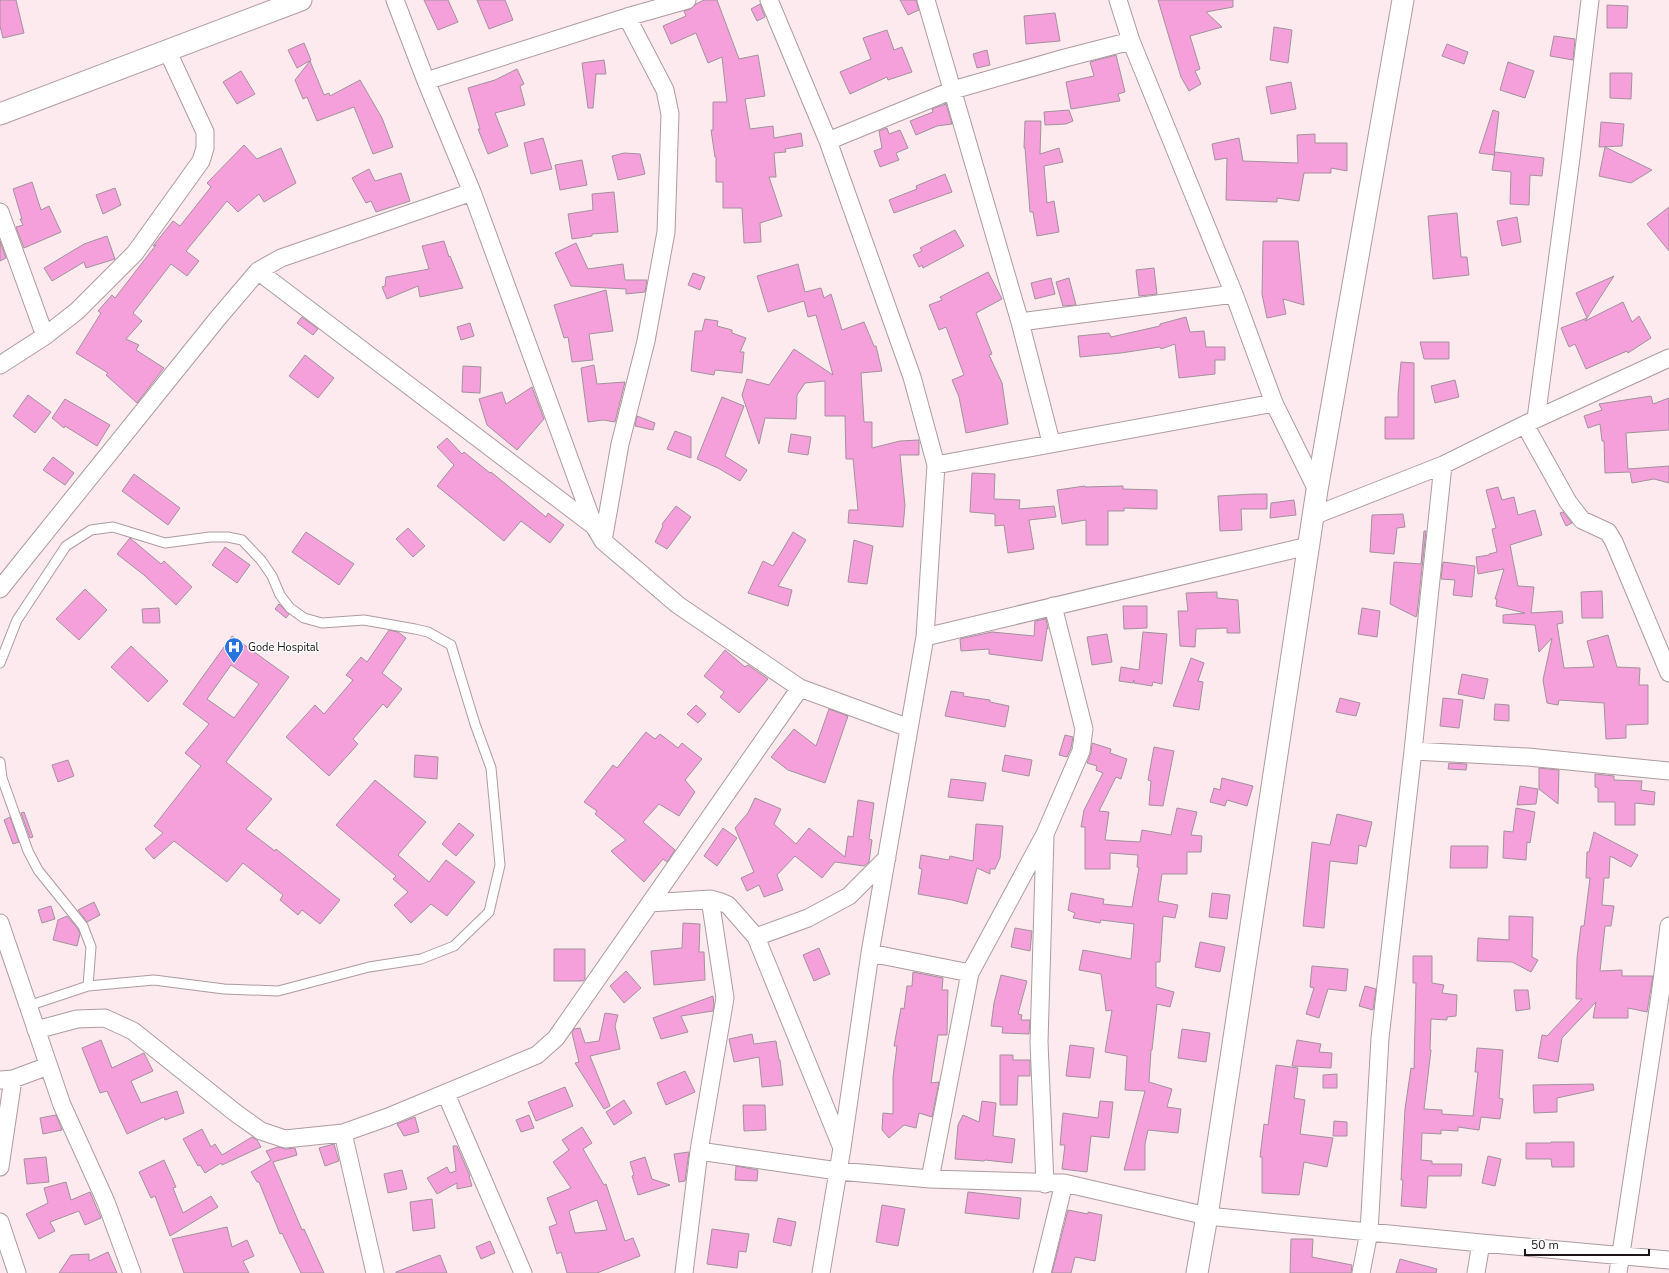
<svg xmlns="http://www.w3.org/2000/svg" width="1669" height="1273" viewBox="0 0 1669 1273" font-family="'Nunito Sans',sans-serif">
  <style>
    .building { fill: #f6a0db; stroke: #a1929c; fill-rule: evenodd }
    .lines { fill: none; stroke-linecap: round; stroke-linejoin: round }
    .service-casing { stroke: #ad9ba0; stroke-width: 11 }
    .minor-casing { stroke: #ad9ba0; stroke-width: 19 }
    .tertiary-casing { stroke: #ad9ba0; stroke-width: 23 }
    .service { stroke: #fff; stroke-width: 9 }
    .minor { stroke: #fff; stroke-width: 17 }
    .tertiary { stroke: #fff; stroke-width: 21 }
    .labels { text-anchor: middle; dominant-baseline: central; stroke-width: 3; stroke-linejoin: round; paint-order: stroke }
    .poi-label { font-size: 11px; fill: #1c1617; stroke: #fdfdfd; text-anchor: start }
  </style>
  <rect width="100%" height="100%" fill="#fdeaef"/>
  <!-- building -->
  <path class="building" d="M0 0H16L24 33 3 38 0 26Z
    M424 0H448L458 22 438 30Z
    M477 0H505L513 20 489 29Z
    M704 0H717L739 59 758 55 765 96 745 99 750 129 773 126 774 138 801 133 803 146 785 149 786 152 774 153 776 177H769L782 216 760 223 761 242 744 243 742 208H723V182H716V157H715L711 130H713V102H727L722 57 708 63 696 33 671 44 663 26 686 16 684 11 690 9 696 4Z
    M900 0H916L919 10 908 15Z
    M1158 0H1233V7L1206 12 1222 27 1190 36 1200 69 1195 71 1201 84 1189 91 1181 77Z
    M760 4 765 17 757 21 751 9Z
    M1607 5 1628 6 1627 28H1607Z
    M1055 13 1060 41 1026 44 1024 16Z
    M1274 27 1292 30 1288 63 1270 60Z
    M887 30 894 50 902 47 912 72 888 80 887 77 850 94 840 72 871 59 863 38Z
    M1554 36 1575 39 1573 60 1550 56Z
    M304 43 311 60 297 68 288 50Z
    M1447 44 1468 52 1464 64 1442 56Z
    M987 50 990 65 977 68 973 54Z
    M1116 55 1125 92 1118 94 1120 101 1071 109 1066 82 1094 76 1090 62Z
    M604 60 606 74H596L593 108H588L582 63Z
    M310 61 324 95 329 93 330 96 360 80 382 118 393 147 373 154 354 107 317 121 307 97 303 99 295 80Z
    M1508 62 1534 71 1525 98 1500 90Z
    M517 69 524 84 520 86 525 105 495 113 508 146 488 154 478 129H480L468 88 495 80Z
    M241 71 255 94 237 104 223 82Z
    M1610 73H1632L1631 99 1610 98Z
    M1291 82 1296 109 1271 114 1266 87Z
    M946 104 952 124 937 126 916 135 910 121 933 112 932 109Z
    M1069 110 1073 121 1066 124 1045 125 1044 112Z
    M1493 110 1499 112 1494 155 1479 153Z
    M1025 121H1041L1040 154 1059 148 1063 162 1044 166 1047 203 1054 201 1059 232 1037 236 1033 212H1030L1025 148H1024Z
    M1601 122 1624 124 1622 146 1599 147Z
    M887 128 889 134 900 130 908 148 896 153 899 160 880 167 874 151 882 148 879 131Z
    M1315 134V143H1347V171L1331 168V173H1304L1299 201 1277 198V202L1226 200 1227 158 1215 160 1212 144 1239 138 1243 161 1298 163 1297 135Z
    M543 138 552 169 531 174 524 143Z
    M244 145 257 159 281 148 296 183 264 202 259 194 238 212 227 201 186 251 199 261 187 276 171 264 133 313 142 321 126 339 139 345 136 350 164 368 137 403 106 375 108 373 76 353 101 313 98 311 112 295 115 298 156 245 153 246 173 221 180 226 211 187 207 183Z
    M1605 147 1652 170 1631 183 1599 176Z
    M1495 152 1544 158 1542 176 1530 175 1529 205 1510 204 1511 172 1492 170Z
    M624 153 640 154 645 174 618 180 612 156Z
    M582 160 587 185 560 190 555 165Z
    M369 169 375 181 401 173 410 201 376 212 371 201 366 203 352 178Z
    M945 174 952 192 894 213 889 200 917 189 916 186Z
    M32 182 41 210 49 206 61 232 24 248 16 227 23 225 20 219H22L13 189Z
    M115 188 121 205 103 214 96 195Z
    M614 192 618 232 592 234V236L572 239 568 214 593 210 592 194Z
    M1669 207V251L1647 224Z
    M1457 213 1461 257H1467L1469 275 1433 279 1428 216Z
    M1517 217 1521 242 1502 246 1497 221Z
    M955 230 964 246 923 268 922 265 919 267 913 255 922 251 920 248Z
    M107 236 115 259 86 268 84 262 52 281 44 268 84 244Z
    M0 241 6 258 0 261Z
    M444 241 449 257 450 256 463 288 420 297 418 286 387 299 382 287 385 286 386 277 429 269 422 246Z
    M1263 241H1298L1304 305 1283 299 1286 314 1267 318 1262 294Z
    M576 243 588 269 623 264 625 280H647L645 292 626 294V289L571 286 555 253Z
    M798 264 805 292 821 288 824 298 831 294 842 330 864 322 874 346H876L882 371 861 373 864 422H872V448L900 441 919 440V455H900L905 506 903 527 848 523 849 510H858L853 459H846L845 416H825V381L805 383 797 395 796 419 765 418 759 444 742 395 747 379 769 385 794 349 833 375 816 315 808 317 804 301 768 312 757 276Z
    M1154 268 1157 294 1139 296 1136 270Z
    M988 272 1002 299 976 313 992 354 989 355 1002 383 1008 424 966 433 959 397 952 380 964 375 946 327 939 330 929 305 942 300 940 297Z
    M693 273 705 277 700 290 688 285Z
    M1614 276 1587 318 1576 293Z
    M1051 278 1055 294 1035 299 1031 283Z
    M1069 278 1076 305 1063 306 1056 282Z
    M606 290 613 331 589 334 593 360 572 362 568 337 564 338 554 305Z
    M1623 302 1632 322 1639 316 1651 338 1628 353 1627 351 1586 369 1575 344 1569 347 1561 328 1587 318 1585 321Z
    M302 317 318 329 313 335 297 323Z
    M1186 317 1190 332 1204 331 1206 347H1225V360H1215V374L1179 378 1175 344 1161 349 1160 347 1121 353 1080 357 1078 336 1109 333 1111 337 1160 326V324Z
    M705 319 718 321 717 326 732 330V333L746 338 740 352H744L742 373 715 370 714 375 691 371 695 331H702Z
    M470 323 474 336 461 340 457 327Z
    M1420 342H1449V359H1424Z
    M305 355 334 378 318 398 289 376Z
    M1401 362 1414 363V439H1385V417H1398V395Z
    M594 365 597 384 625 382 615 422 603 420 588 422 581 368Z
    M463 366 481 367 480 393 462 392Z
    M1455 380 1459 397 1435 403 1431 386Z
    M532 387 544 419 517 450 487 425 479 399 502 392 506 404Z
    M28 395 51 412 35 433 13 416Z
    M1651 396 1653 404 1669 398V430L1626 433 1628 469 1669 466V483L1654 479 1632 483 1630 472 1605 473 1604 441H1602L1600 424 1588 428 1584 416 1602 410 1599 404Z
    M722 397 744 406 725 456 747 470 740 481 718 468 697 459Z
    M65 399 110 425 97 446 65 426 64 428 52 418Z
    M637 416 655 423 653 430 635 426Z
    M675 431 691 437V458L667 449Z
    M791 434 811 437 808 455 788 452Z
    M447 438 462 454 464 452 490 473 491 472 546 517 548 513 564 525 550 543 521 521 504 541 437 486 454 465 437 447Z
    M53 457 74 473 65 485 43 470Z
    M972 473 995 474 994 499 1020 500 1019 509 1054 506 1056 517 1029 520 1034 549 1008 553 1004 525 995 526V514L970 512Z
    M134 474 180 508 168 525 122 491Z
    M1085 486V487L1123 486V489L1157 490V509L1124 508V511H1108V545H1086V520L1062 524 1057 490Z
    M1498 487 1502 500 1514 497 1518 515 1535 510 1542 535 1510 545 1518 586 1534 587 1531 613 1562 611 1563 623 1557 624 1564 668 1594 667 1587 641 1608 635 1617 667 1640 668 1639 685H1648V724L1626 725V738L1606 739 1604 703 1559 700 1558 705 1547 703 1543 680 1552 638 1539 652 1535 625 1503 623V615L1525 613 1496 606 1497 599H1495L1504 569 1478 574 1476 557 1489 555V554L1497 552 1492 529 1496 528 1486 490Z
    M1253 494H1267V509H1241L1242 530 1220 531 1218 496Z
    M1294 500 1296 515 1270 518 1271 503Z
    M676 506 691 517 667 549 655 542 663 526 662 524Z
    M1563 512 1572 523 1566 526 1560 513Z
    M1403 514 1405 527 1397 528 1394 554 1370 552 1372 515Z
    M408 528 425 546 413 557 396 539Z
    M1424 531H1426L1417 614 1416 617 1390 604 1394 562 1421 564Z
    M306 532 354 564 339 585 292 552Z
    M793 532 806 540 778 586 792 590 788 606 748 593 763 561 773 566Z
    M130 538 161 564 164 561 192 587 176 605 144 575 117 554Z
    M854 540 873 546 867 584 848 582Z
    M225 547 250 565 237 583 212 565Z
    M1443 562 1475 566 1472 597 1453 595 1455 580 1441 579Z
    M85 589 107 610 79 640 56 619Z
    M1602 591 1603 618H1582L1581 592Z
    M1217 592V598L1238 600 1240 633H1227V628L1196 629 1195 647 1180 646 1178 611H1188L1186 593Z
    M279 604 289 614 286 618 275 609Z
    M1123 606H1147V628L1124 629Z
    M159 608 160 623H143L142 609Z
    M1362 608 1380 611 1377 637 1358 634Z
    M1046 619 1048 629 1047 628 1042 661 989 654V649L961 651 960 639 992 632 1034 636 1035 621Z
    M389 630 398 632 406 638 382 673 402 689 387 708 383 704 353 739 358 744 329 776 286 737 315 705 324 714 353 680 346 675 361 657 367 662Z
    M1143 632 1167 634 1162 684 1153 682 1152 686 1134 683V680L1133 683 1119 681 1121 667 1139 670Z
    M1107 634 1112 662 1092 665 1087 637Z
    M232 636 289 677 226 762 272 799 246 829 275 851 276 849 340 900 320 924 302 910 298 915 280 900 283 895 243 863 227 882 174 841 154 859 145 849 163 833 154 826 201 766 185 753 209 724 183 704ZM231 665 259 684 234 718 207 699Z
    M131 646 168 681 148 702 111 667Z
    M725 650 745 667 748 665 768 679 739 713 720 697 724 692 704 676Z
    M1191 658 1204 663 1198 681 1203 682 1199 710 1173 706Z
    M1462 674 1488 679 1484 699 1458 694Z
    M951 691 964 693 963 696 990 700V702L1009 706 1005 727 945 716Z
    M1340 698 1360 703 1356 716 1336 712Z
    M1443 698 1463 700 1459 728 1440 726Z
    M1495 704 1509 705V721L1494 720Z
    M696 705 706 714 698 723 687 714Z
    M829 709 848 716 825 783 788 770 771 757 794 729 816 746Z
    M646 732 655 739 660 734 678 748 682 743 702 759 685 780 695 792 679 816 659 804 643 822 675 850 667 862 663 859 644 882 611 851 626 840 595 814 597 811 584 802 613 765 617 768Z
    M1065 735 1073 737 1071 748 1067 757 1059 755Z
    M1092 743 1111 749 1110 753 1127 759 1121 779 1116 777 1099 811 1109 812 1105 840 1140 842 1142 830 1171 835 1177 808 1197 812 1191 835 1202 836 1201 852H1187V874H1162L1158 901 1178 905 1175 918 1163 916 1160 962H1156V987L1174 992 1170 1007 1157 1004 1152 1050H1151L1149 1082 1172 1089 1167 1107 1181 1109 1178 1133 1148 1130 1145 1144V1170H1124L1145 1091 1125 1090 1127 1056 1105 1052 1112 1010 1106 1011 1101 974 1079 970 1083 950 1131 959 1134 924 1101 920 1100 923 1073 918 1075 913 1068 910 1071 893 1104 899 1103 904 1132 907 1139 868 1137 867 1138 855 1110 853V869H1085V827H1081L1084 810 1103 773 1096 770 1097 766 1087 763 1091 753Z
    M1154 747 1174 751 1163 806 1149 805 1151 781 1148 780Z
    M415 755 438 757 437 779 414 777Z
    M1005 755 1032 760 1029 776 1002 771Z
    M68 760 74 776 58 782 52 765Z
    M1449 763 1467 764 1466 770 1448 769Z
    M1539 768 1559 770 1558 804 1539 789Z
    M1595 774 1614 776V780L1642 781 1641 790 1655 792 1654 805 1635 803V825H1615V802H1598V788L1595 787Z
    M1222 778 1253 786 1247 806 1227 800 1225 806 1210 802 1214 788 1220 790Z
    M951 779 986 783 983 801 948 797Z
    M375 780 426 822 398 855 429 882 446 860 475 882 447 916 431 904 411 923 394 905 408 892 393 879 396 876 336 825Z
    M1520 786 1538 789 1536 804 1517 805Z
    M755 798 781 809 774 824 796 844 809 828 845 857 848 836 853 837 858 800 874 803 869 839 872 840 869 862 864 866 835 862 822 878 795 856 777 875 783 890 764 897 759 885 747 891 741 878 754 872 735 828 748 813Z
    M1516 808 1535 812 1530 843 1527 842 1526 860 1503 858 1504 831 1513 832Z
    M24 812 33 837 30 838 21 813Z
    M1337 814 1372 822 1366 847 1359 845 1357 864 1330 861 1324 928 1303 926 1312 842 1330 845Z
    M10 817 19 842 13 844 4 820Z
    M459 823 474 835 456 856 442 844Z
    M976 824 1003 826 1000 858 995 869H990V874L977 868 967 904 952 900 918 894 922 869 919 868 921 855 949 860 950 856 973 861Z
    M723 828 737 838 717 866 704 856Z
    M1594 832 1638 855 1631 867 1610 856 1609 878H1604L1602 905 1614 906 1611 926H1605L1600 971 1622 970V976H1653L1647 1012 1628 1008V1018H1593L1596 1002 1562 1038 1558 1062 1538 1058 1542 1035 1547 1036 1582 999H1576L1577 958 1581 926H1584L1590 878H1586L1587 852H1589Z
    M1451 846H1488L1487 868H1450Z
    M1212 893 1230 895 1227 919 1209 917Z
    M94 902 100 915 87 922 78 910Z
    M51 906 55 919 42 923 38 910Z
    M67 916 78 929 80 934 77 946 53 940 58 920Z
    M1509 916 1533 917 1532 957 1538 960 1531 972 1512 962 1477 961 1478 938 1509 940Z
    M683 923 700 924 699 952H704L705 980 654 985 651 951 682 948Z
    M1015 928 1032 931 1030 951 1011 947Z
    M1200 942 1225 947 1220 972 1195 967Z
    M819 948 830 974 814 981 803 955Z
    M554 949H585V979L583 981H554Z
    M1413 956H1432V983L1444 985 1442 993 1457 995 1456 1016 1447 1017V1020L1431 1019 1430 1050H1431L1424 1109 1442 1110V1114L1473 1116 1478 1072H1475L1477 1048 1503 1050 1499 1098 1503 1099 1500 1119 1481 1117 1479 1130 1458 1127V1131L1441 1130V1134L1422 1133 1421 1160 1432 1161V1164H1462L1461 1176H1428L1426 1208 1401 1206 1403 1180H1401L1405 1109 1411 1068 1414 1069 1416 983H1413Z
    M1312 966 1348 969 1346 991 1328 989 1319 1018 1306 1014 1314 988 1310 987Z
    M626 971 641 988 624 1003 610 986Z
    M913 972 943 978 942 990H948L947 1035H938L931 1083 939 1082 932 1117 919 1113 916 1128 904 1125 889 1138 882 1130 883 1113 893 1114V1077L897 1046H894L901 1008 904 1009 907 986H912Z
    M1001 975 1027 981 1018 1014 1022 1015 1021 1020H1030L1029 1034 1002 1033 1003 1027 991 1026 994 1003Z
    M1365 986 1376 989 1373 1010 1359 1006Z
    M1514 990H1528L1530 1009 1516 1011Z
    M713 996 714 1004 713 1011 681 1016 688 1032 661 1039 653 1018Z
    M605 1013 618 1015 615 1026 620 1049 590 1056 610 1106 604 1109 575 1063 579 1062 572 1033 574 1029 580 1028 585 1043 599 1041Z
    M1182 1029 1210 1033 1206 1062 1178 1058Z
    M752 1034 754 1044 776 1041 779 1060H780L783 1085 762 1087 759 1057 734 1062 729 1039Z
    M101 1040 112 1068 144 1053 153 1071 131 1081 141 1103 177 1091 184 1113 165 1120 164 1117 127 1134 107 1091 100 1093 82 1048Z
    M1297 1040 1321 1044 1319 1052 1332 1053 1331 1068 1292 1066Z
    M1070 1045 1094 1048 1090 1078 1066 1076Z
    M1000 1055H1013V1060H1030V1076H1018L1017 1105H1000Z
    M1276 1065 1298 1068 1294 1098 1305 1100 1300 1134 1333 1138 1327 1167 1304 1162 1299 1195 1262 1193V1157H1260L1264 1124 1268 1125Z
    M685 1071 695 1092 666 1105 657 1083Z
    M1337 1074V1088H1323V1075Z
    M1593 1084 1594 1090 1557 1098V1112L1534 1113 1533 1085Z
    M565 1087 573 1106 536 1121 528 1102Z
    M624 1100 632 1113 614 1125 606 1112Z
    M982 1101 996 1103 993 1136 1015 1139 1012 1163 985 1160 984 1161 955 1159 958 1125 963 1115 979 1122Z
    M1100 1101 1113 1102 1109 1138 1091 1136 1087 1172 1062 1169 1065 1145H1060L1063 1113 1098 1118Z
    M743 1105H765L766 1130 744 1131Z
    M56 1115 62 1130 43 1134 40 1118Z
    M529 1115 534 1128 521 1132 516 1120Z
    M415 1117 419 1132 404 1136 397 1124Z
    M1334 1121 1347 1122V1136H1333Z
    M582 1127 592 1143 583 1149 604 1185 606 1184 625 1241 633 1238 640 1256 597 1273H567L561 1252 557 1254 549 1227 557 1224 547 1198 571 1188 553 1162 569 1150 562 1140ZM597 1200 607 1230 575 1233 569 1211Z
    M202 1129 211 1147 215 1144 222 1155 252 1137 257 1140 261 1147 222 1165 221 1163 205 1173 200 1165 198 1166 183 1139Z
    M1551 1142H1574V1167H1552L1551 1159H1526V1143H1551Z
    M334 1144 339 1161 325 1166 319 1148Z
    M453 1146H457L470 1176H469L472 1186 457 1189V1183L437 1194 427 1178 447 1167 450 1173 456 1171Z
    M278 1147 286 1149 295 1148 297 1155 273 1162 302 1230 304 1229 324 1273H301L282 1233 280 1234 259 1182H257L251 1172 271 1160 266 1151Z
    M689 1152 685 1181 679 1182 674 1154Z
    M1488 1156 1501 1159 1495 1186 1482 1183Z
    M46 1157 49 1182 27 1184 24 1159Z
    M645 1157 652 1179 670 1185 638 1195 632 1176 634 1175 630 1162Z
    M164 1160 176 1187 173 1188 183 1213 211 1196 218 1207 170 1236 155 1196 151 1198 139 1172Z
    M736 1166 758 1170 757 1181 735 1180Z
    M402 1170 407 1189 388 1193 384 1174Z
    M66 1182 71 1200 90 1192 101 1218 85 1225 79 1211 50 1222 55 1231 39 1239 26 1214 48 1203 44 1188Z
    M968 1192 1021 1198 1019 1219 965 1213Z
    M432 1199 435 1228 413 1231 410 1202Z
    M882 1205 905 1209 898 1246 876 1242Z
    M1068 1210 1088 1214V1212L1102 1215 1095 1261 1075 1257 1071 1273H1052Z
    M778 1218 796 1222 791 1246 773 1242Z
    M227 1227 232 1247 247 1240 254 1256 243 1261 249 1273H184L172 1239Z
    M712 1229 749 1234 746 1252 739 1251 737 1268 707 1264Z
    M1291 1239H1313L1312 1257 1352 1265 1351 1273H1290Z
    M490 1241 495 1253 481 1259 476 1247Z
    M108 1252 117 1273H59L71 1255 89 1254V1261Z
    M440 1255 447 1273H396V1272Z
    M1400 1259 1437 1269 1436 1273H1396Z"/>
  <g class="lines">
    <!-- service casing -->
    <g class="service-casing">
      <path id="service" d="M0 663 17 620 66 546 91 530 113 527 165 543 210 537H228L242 540 261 560 272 576 280 595 290 608 304 618 322 623 364 620 415 629 428 632 451 645 475 724 491 768 500 865 489 912 454 946 421 959 369 967 278 991 224 989 154 980 88 986 28 1006
        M0 762 2 778 28 851 38 870 83 926 91 947 88 986"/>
    </g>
    <!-- minor casing -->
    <g class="minor-casing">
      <path id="minor" d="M395 0 426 81 472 192 594 526 603 541 678 605 800 688 909 728
        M769 0 828 141 912 377 936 465 925 637 870 953 842 1148 821 1273
        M926 0 1020 322 1051 442
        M1118 0 1131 41 1234 294 1274 403 1317 490
        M426 81 627 17 687 0
        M828 141 953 90 1065 58 1131 41
        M0 212 45 336
        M258 271 594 526
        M1020 322 1234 294
        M0 365 45 336 77 311 135 253 201 161 205 148V132L167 50
        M1536 419 1571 158 1590 0
        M1525 425 1568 502 1582 520 1608 532 1614 542 1669 673
        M936 465 1274 403
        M1313 516 1443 465 1536 419 1669 358
        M603 541 620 444 646 341 666 232 670 114 665 90 627 17
        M0 589 218 318 258 271 281 258 472 192
        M925 637 1308 546
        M1413 751 1528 757 1669 771
        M650 903 710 899 721 902 728 905 756 937 842 1148
        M0 923 62 1105 106 1202 132 1273
        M756 937 808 918 849 896 887 858
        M870 953 970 973
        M36 1030 77 1019 105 1018 133 1031 237 1114 261 1131 285 1139 343 1133 388 1117 537 1055 556 1038 800 688
        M0 1080 13 1079 48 1066
        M446 1094 523 1273
        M343 1133 375 1273
        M699 1151 838 1171 930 1179 1064 1183 1207 1216 1481 1243 1669 1260
        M0 1167 13 1079
        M930 1179 970 973 1045 834 1081 751 1084 729 1053 606
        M1045 1184 1039 1042 1045 836
        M0 1222 17 1273
        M684 1273 699 1151 725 998 710 899
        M1042 1273 1064 1183
        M1361 1273 1369 1232 1380 1038 1413 751 1443 465
        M1476 1273 1481 1243
        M1618 1273 1660 996 1669 926"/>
    </g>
    <!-- tertiary casing -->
    <g class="tertiary-casing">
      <path id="tertiary" d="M0 114 301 0
        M1197 1273 1207 1216 1317 490 1403 0"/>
    </g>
    <!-- service -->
    <use href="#service" class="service"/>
    <!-- minor -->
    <use href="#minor" class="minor"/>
    <!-- tertiary -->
    <use href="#tertiary" class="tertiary"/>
  </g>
  <!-- icons -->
  <defs>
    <g id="hospital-pin" transform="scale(1)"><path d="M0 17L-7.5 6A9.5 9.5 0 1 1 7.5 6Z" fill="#2773df" stroke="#fdfdfd"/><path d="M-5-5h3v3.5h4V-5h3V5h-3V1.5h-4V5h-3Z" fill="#fff"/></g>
  </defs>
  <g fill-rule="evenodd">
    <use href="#hospital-pin" x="234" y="647"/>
  </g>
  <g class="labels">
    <!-- poi labels -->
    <g class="poi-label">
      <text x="248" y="647">Gode Hospital</text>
    </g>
  </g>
  <!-- scale -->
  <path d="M1525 1249v6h124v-6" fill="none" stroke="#1c1617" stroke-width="2"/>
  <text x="1531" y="1249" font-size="12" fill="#1c1617" stroke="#fdfdfd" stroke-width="3" paint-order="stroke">50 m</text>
</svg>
